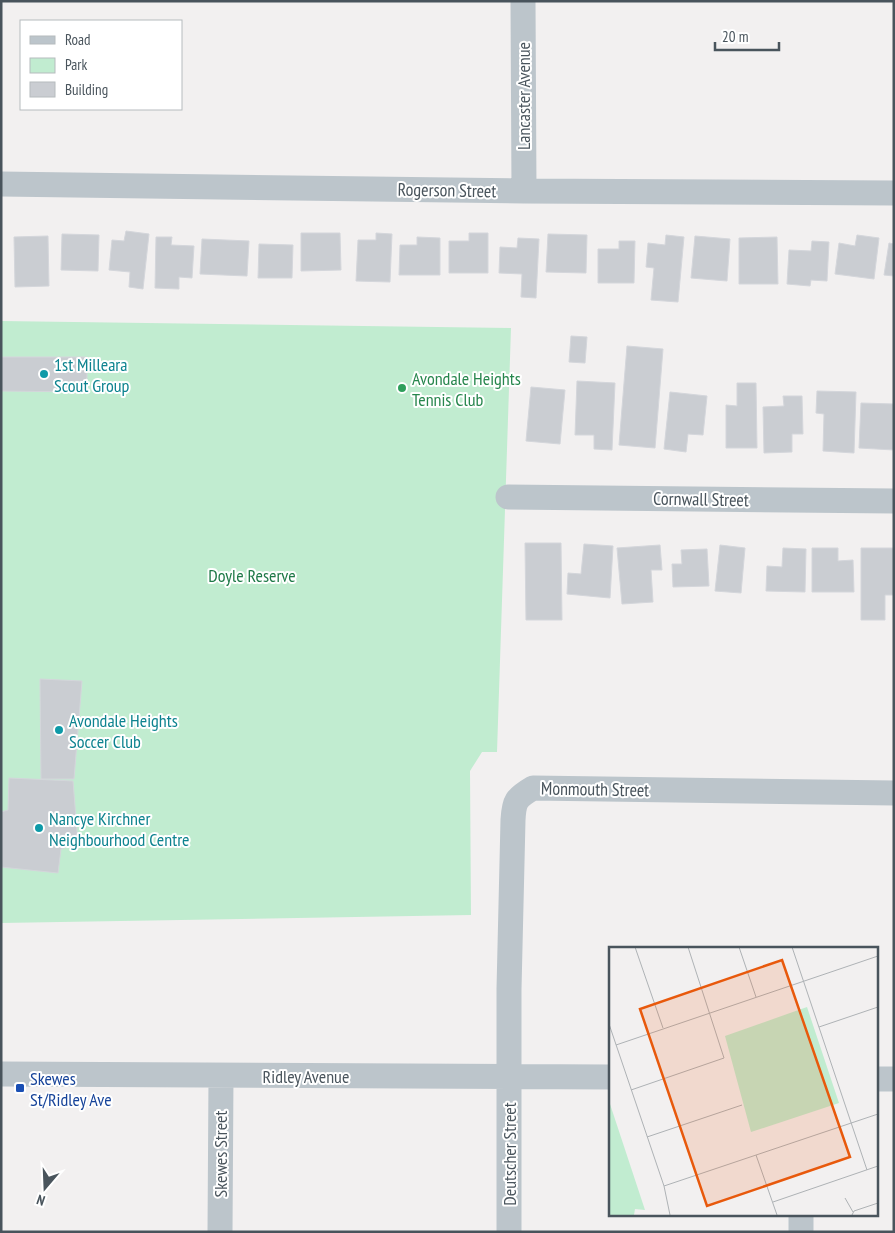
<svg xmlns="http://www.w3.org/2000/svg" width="895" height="1233" viewBox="0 0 895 1233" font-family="'PT Sans Narrow',sans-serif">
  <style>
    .green { fill: #c1ecd0 }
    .building { fill: #cacdd2; stroke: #d4d6db }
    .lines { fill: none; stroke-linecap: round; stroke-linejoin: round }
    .street { stroke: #bcc5cb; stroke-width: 25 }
    .culture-dot { fill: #0f9aa8; stroke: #fff; stroke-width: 2 }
    .leisure-dot { fill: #2e9e5b; stroke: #fff; stroke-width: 2 }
    .transit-dot { fill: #1a4fb4; stroke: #fff; stroke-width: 2 }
    .labels { text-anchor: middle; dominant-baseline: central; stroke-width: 4; stroke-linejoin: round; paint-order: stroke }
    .street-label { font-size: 18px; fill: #49545c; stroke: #fff }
    .culture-label { font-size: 18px; fill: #0d838f; stroke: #fff; text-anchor: start }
    .leisure-label { font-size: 18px; fill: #27864d; stroke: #fff; text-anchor: start }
    .park-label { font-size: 18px; fill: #1e7947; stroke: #fff }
    .transit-label { font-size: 18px; fill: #164399; stroke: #fff; text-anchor: start }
    .inset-road { fill: none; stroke: #aeb2b5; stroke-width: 1 }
    .view { fill: #e8590c; fill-opacity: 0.15; stroke: #e8590c; stroke-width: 2.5 }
    .inset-edge { fill: none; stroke: #49545c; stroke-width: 2.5 }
  </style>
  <rect width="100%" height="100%" fill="#f2f0f0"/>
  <!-- green -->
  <path class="green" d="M1 321 511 328 497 752H482L470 771 471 915 1 923Z"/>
  <!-- building -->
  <path class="building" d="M126 231 149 234 143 289 129 287 130 272 109 270 112 240 124 241Z
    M301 233H340L341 270 301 271Z
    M376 233 392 234 390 282 356 281 358 240H376Z
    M469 233H488V273H449V241H469Z
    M62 234 99 235 98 271 61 270Z
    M548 234 587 235 586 273 546 272Z
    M666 235 684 237 678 302 651 300 654 268 646 267 648 243 665 245Z
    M857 235 879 238 874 279 835 274 839 243 855 246Z
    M48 236 49 286 15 287 14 237Z
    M695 236 730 239 727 281 691 278Z
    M156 237H172L171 245 194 246 192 278 179 277V289L155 288Z
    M417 237 440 238V275H399L400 245H417Z
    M777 237 778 284H739V238Z
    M518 238 539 239 536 298 521 297 522 274 499 273 500 247 517 248Z
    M202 239 249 241 247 276 200 274Z
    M619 241H635L634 283H598V249H619Z
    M812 241 829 242 827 281 811 280 810 286 787 284 789 250 811 251Z
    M889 243 894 244V276L884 275Z
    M259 244 293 245 292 278H258Z
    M571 336 587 337 585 363 569 362Z
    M627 346 663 349 655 448 619 445Z
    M1 357H87V392L1 391Z
    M577 381 615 383 612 450 594 449V435H575Z
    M737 383H756L757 448H726V405L737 406Z
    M531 387 565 390 560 444 526 441Z
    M817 391 856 392 854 453 823 451 824 414 816 413Z
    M670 392 707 396 703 435 688 434 686 452 664 449Z
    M783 396H802L803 434H792V452L764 453 763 407 784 406Z
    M861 403 894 404V450L859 448Z
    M525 543H561L562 620H526Z
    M584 544 613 546 610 598 567 594 568 573 581 574Z
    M660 545 662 570H651L653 602 622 604 617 548Z
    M720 545 745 548 741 593 715 591Z
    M783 548 806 549 805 592 766 591 767 566 782 567Z
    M812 548H838V561L853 560 854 592H812Z
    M861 548H894V595H885V620H861Z
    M707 549 709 586 673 587 672 564H682L681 550Z
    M40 679 82 681 74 779H41Z
    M9 778 73 781 78 844 61 849 58 873 1 867V812L8 810Z"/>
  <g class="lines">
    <!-- street -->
    <path class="street" d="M523 1 524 191
      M1 184 524 191 894 193
      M508 497 894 501
      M1 1074C204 1076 407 1075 610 1077
      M876 1079H894
      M801 1214V1232
      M220 1232 221 1076
      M509 1232V989L513 820C514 801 516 798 533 788L894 793"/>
  </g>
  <!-- markers -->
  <g class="culture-dot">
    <circle cx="44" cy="374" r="5"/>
    <circle cx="59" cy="730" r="5"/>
    <circle cx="39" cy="828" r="5"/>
  </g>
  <circle class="leisure-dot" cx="402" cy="388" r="5"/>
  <rect class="transit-dot" x="15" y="1083" width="10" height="10" rx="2.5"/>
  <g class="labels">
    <!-- street labels -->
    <g class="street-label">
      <text transform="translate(523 96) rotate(-90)">Lancaster Avenue</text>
      <text transform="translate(447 190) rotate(1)">Rogerson Street</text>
      <text transform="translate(701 499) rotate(1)">Cornwall Street</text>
      <text transform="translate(595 789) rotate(1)">Monmouth Street</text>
      <text x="306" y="1076">Ridley Avenue</text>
      <text transform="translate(220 1154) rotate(-90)">Skewes Street</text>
      <text transform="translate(509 1154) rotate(-90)">Deutscher Street</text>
    </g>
    <!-- culture labels -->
    <g class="culture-label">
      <text x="54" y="364">1st Milleara<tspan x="54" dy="21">Scout Group</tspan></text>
      <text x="69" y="720">Avondale Heights<tspan x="69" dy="21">Soccer Club</tspan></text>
      <text x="49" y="818">Nancye Kirchner<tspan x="49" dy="21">Neighbourhood Centre</tspan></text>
    </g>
    <!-- leisure labels -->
    <g class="leisure-label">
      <text x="412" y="378">Avondale Heights<tspan x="412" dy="21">Tennis Club</tspan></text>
    </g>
    <!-- park labels -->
    <g class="park-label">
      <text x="252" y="575">Doyle Reserve</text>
    </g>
    <!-- transit labels -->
    <g class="transit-label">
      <text x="30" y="1078">Skewes<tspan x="30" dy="21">St/Ridley Ave</tspan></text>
    </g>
  </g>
  <!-- overview -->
  <g transform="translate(609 947)">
    <rect width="269" height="269" fill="#f2f0f0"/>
    <path d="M198 60 230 156 142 185 116 89ZM0 154 36 263 26 262 25 268H0Z" fill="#c1ecd0"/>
    <path class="inset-road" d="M26 0 54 81M130 0 147 50M183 0 258 223M0 77 55 239 61 268M210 80 269 60M7 98 269 9M22 143 115 111 79 0M38 190 133 158M147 208 168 268M55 239 269 167M236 251 244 265M164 255 269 219M243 268 245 264 269 256"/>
    <path class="view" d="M173 13 241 210 98 259 31 62Z"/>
    <rect width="269" height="269" class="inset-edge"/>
  </g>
  <!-- border -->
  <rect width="895" height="1233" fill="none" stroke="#49545c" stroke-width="5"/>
  <!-- legend -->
  <rect x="20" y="20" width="162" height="90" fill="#ffffff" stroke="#b6bbbe"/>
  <rect x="30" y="36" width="25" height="8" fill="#bcc5cb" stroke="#b6bbbe"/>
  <text x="65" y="45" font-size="15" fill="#49545c">Road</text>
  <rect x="30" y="58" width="25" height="15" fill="#c1ecd0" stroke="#b6bbbe"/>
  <text x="65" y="70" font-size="15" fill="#49545c">Park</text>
  <rect x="30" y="82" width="25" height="15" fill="#cacdd2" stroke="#b6bbbe"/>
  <text x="65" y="95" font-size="15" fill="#49545c">Building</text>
  <!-- north arrow -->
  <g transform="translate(45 1188) rotate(199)" stroke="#ffffff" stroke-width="4" paint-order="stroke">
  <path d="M0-4L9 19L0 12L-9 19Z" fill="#49545c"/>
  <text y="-8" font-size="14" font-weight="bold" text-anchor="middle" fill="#49545c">N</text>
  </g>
  <!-- scale -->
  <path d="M715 42v8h64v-8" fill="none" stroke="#49545c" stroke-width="2.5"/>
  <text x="722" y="42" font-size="15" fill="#49545c" stroke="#ffffff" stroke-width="4" paint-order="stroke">20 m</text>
</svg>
